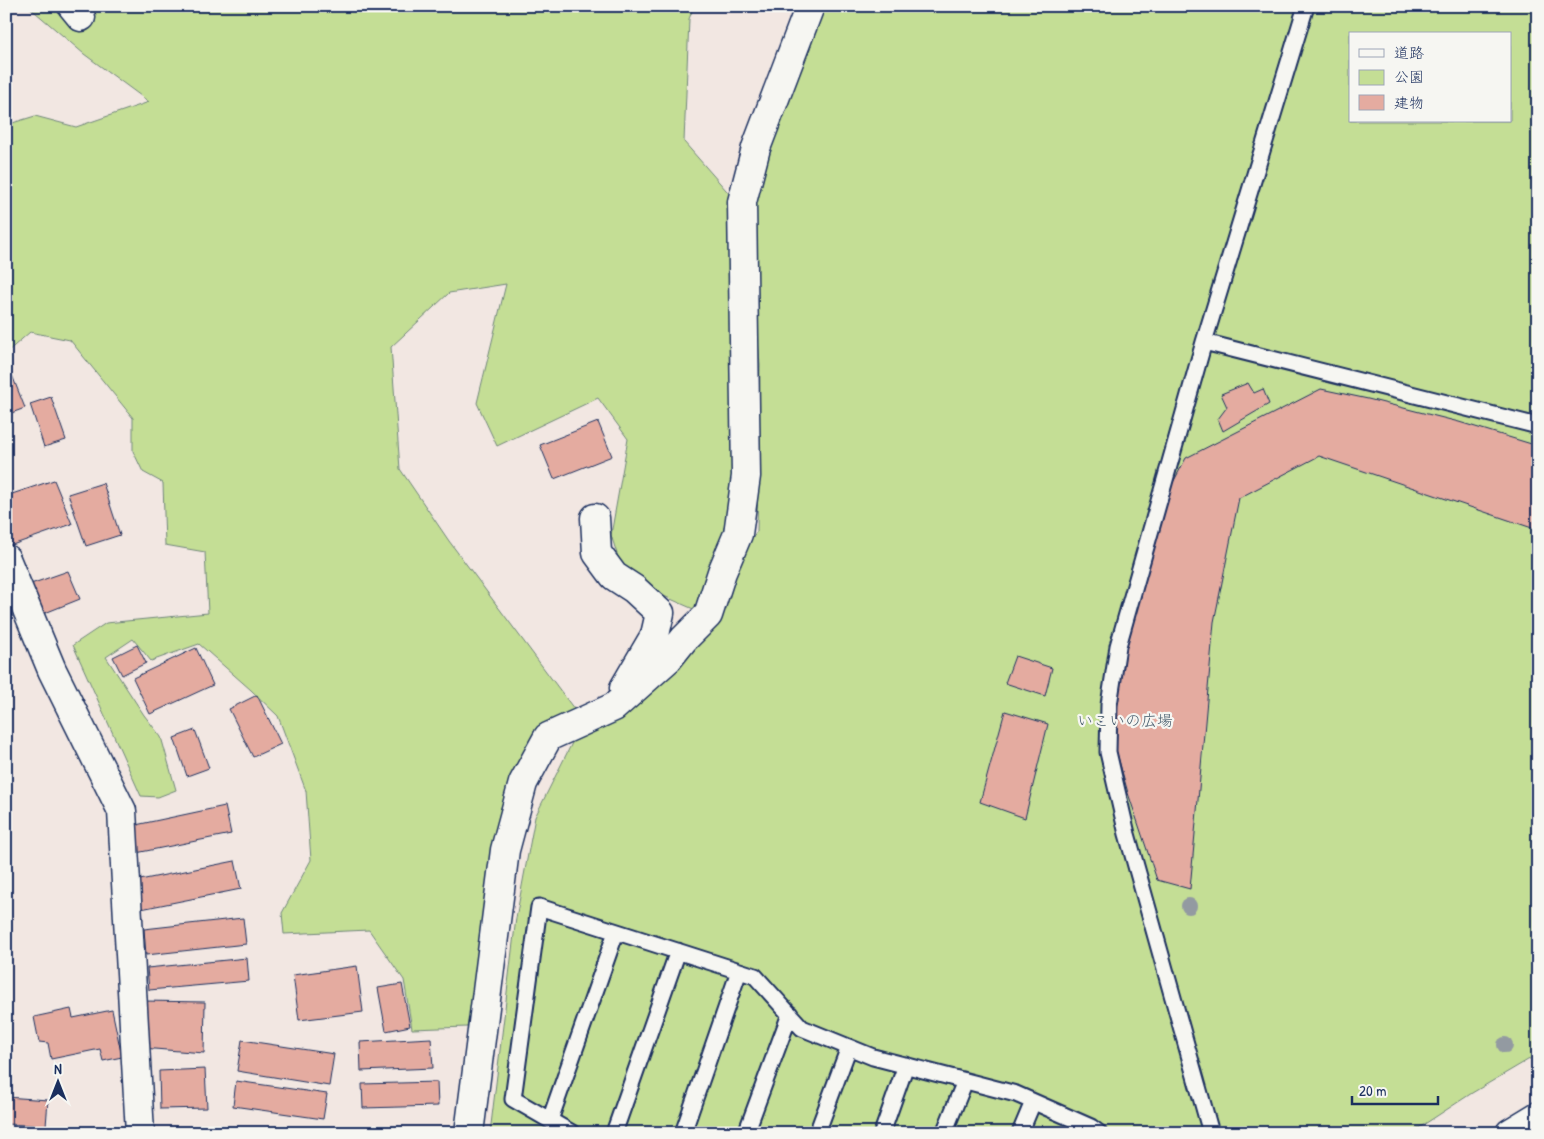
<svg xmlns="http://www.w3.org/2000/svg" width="1544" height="1139" viewBox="0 0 1544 1139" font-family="'Patrick Hand','Klee One',sans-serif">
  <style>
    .green { fill: #c4de95; stroke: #70867a; fill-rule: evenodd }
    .building { fill: #e4aba0; stroke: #1b2f5e }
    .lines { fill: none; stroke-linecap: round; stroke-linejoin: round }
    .lane-casing { stroke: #1b2f5e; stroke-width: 19 }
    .street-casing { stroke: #1b2f5e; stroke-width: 31 }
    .secondary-casing { stroke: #1b2f5e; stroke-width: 31 }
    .lane { stroke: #f6f6f2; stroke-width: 15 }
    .street { stroke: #f6f6f2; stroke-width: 28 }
    .secondary { stroke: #f6f6f2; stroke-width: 28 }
    .tree { fill: #939aa1 }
    .labels { text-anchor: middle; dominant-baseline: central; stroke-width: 4.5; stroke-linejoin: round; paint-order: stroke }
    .park-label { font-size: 16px; fill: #455b6c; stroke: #f6f6f2 }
  </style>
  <rect width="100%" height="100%" fill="#f2e7e2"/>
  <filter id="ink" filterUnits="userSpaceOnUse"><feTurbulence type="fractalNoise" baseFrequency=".02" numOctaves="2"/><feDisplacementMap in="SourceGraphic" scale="10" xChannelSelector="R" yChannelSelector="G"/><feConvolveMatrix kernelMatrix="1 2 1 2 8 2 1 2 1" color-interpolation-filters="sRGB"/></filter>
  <g filter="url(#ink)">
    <!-- green -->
    <path class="green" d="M28 6H694L689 19 684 142 733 198 746 476 719 583 757 531 760 365 748 202 825 6H1538V1054L1472 1093 1411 1133H490L516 918 535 817 573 741 698 611 625 579 611 535 628 439 598 398 497 446 477 403 506 284 449 293 391 347 400 469 449 541 577 713 523 783 467 1027 412 1029 404 980 369 930 284 934 282 913 311 860 306 791 278 716 251 690 199 644 151 661 133 639 106 657 144 715 161 737 176 790 158 797 141 796 73 645 106 623 208 613 205 552 165 545 163 483 143 472 133 451V418L70 340 30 332 6 353V125L35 116 76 127 149 102 84 54ZM1350 34H1510V121H1350Z"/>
    <!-- building -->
    <path class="building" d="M6 360 25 408 6 415Z
      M1248 383 1254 393 1263 389 1269 404 1223 431 1218 419 1227 407 1221 394Z
      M1321 389 1368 399 1459 422 1538 446V530L1319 456 1239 498 1214 622 1190 889 1157 880 1128 793 1115 746 1116 699 1125 635 1159 509 1186 458Z
      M51 397 66 440 44 447 30 404Z
      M598 422 612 456 554 479 540 445Z
      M54 480 72 524 12 545 6 531V496Z
      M103 483 120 535 86 546 68 494Z
      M68 571 80 599 40 615 28 585Z
      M137 645 146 663 122 675 113 657Z
      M196 648 213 685 150 714 133 678Z
      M1015 656 1052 668 1045 696 1005 683Z
      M257 695 281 744 253 757 229 709Z
      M1005 711 1048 724 1025 818 980 802Z
      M195 730 209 768 187 776 174 738Z
      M225 806 231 834 136 853 131 826Z
      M235 861 241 889 141 909 135 881Z
      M243 918 246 944 146 955 144 929Z
      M247 958 249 981 149 990 147 968Z
      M357 966 363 1012 299 1020 293 975Z
      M402 984 410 1026 386 1031 378 988Z
      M144 1001 205 1002 204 1053 142 1048Z
      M71 1009 73 1018 112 1010 122 1057 103 1061 100 1049 51 1059 48 1043 39 1042 34 1017Z
      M431 1038 433 1068 361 1071 360 1042Z
      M242 1040 334 1054 329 1086 237 1071Z
      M205 1069 207 1108 160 1109 159 1071Z
      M236 1081 327 1094 323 1119 233 1106Z
      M437 1082 438 1106 363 1108 362 1084Z
      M6 1097 48 1100 46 1126 6 1124Z"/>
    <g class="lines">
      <!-- lane casing -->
      <g class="lane-casing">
        <path id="lane" d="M1204 342 1538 426
          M550 1120 616 932
          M572 1133 513 1099 539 907 755 976 802 1028 873 1057 1016 1094 1091 1127 1099 1133
          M614 1133 678 951
          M683 1133 739 971
          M746 1133 790 1014
          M817 1133 849 1047
          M882 1133 906 1065
          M944 1133 965 1081
          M1020 1133 1033 1102
          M1211 1133 1127 834 1108 752 1109 705 1118 646 1204 342 1306 6"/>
      </g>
      <!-- street casing -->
      <g class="street-casing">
        <path id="street" d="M72 6 81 17
          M595 518 597 553 614 576 634 589 660 613 655 635 624 688
          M6 559 52 670 122 811 140 1133
          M469 1133 505 850 523 783 548 737 614 707 668 659 684 639 708 615 722 572 738 534 746 476 742 202 756 148 810 6"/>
      </g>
      <!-- secondary casing -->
      <g class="secondary-casing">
        <path id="secondary" d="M1510 1133 1538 1116"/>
      </g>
      <!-- lane -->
      <use href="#lane" class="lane"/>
      <!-- street -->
      <use href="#street" class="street"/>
      <!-- secondary -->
      <use href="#secondary" class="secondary"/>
    </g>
    <!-- trees -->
    <g class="tree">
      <circle cx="1189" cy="906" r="8"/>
      <circle cx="1505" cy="1045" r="8"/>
    </g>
  </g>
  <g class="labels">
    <!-- park labels -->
    <g class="park-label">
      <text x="1125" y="720">いこいの広場</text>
    </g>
  </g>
  <!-- margin -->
  <rect width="1544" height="1139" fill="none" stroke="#f6f6f2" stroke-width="25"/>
  <rect x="12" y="12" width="1519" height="1114" fill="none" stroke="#1b2f5e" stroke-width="2" filter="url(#ink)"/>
  <!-- legend -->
  <rect x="1349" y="32" width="162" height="90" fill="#f6f6f2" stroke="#9ea6b7"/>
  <rect x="1359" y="49" width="25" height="8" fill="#f6f6f2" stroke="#9ea6b7"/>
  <text x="1394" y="58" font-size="15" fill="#1b2f5e">道路</text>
  <rect x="1359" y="70" width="25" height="15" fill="#c4de95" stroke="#9ea6b7"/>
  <text x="1394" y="82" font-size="15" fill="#1b2f5e">公園</text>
  <rect x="1359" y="95" width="25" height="15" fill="#e4aba0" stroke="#9ea6b7"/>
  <text x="1394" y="108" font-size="15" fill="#1b2f5e">建物</text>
  <!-- north arrow -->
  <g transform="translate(58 1082)" stroke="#f6f6f2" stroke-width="4" paint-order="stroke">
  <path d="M0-4L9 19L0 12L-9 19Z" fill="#1b2f5e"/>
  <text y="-8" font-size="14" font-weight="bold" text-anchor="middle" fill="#1b2f5e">N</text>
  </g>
  <!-- scale -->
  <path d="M1352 1096v8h86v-8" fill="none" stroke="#1b2f5e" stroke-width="2.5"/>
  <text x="1359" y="1096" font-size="15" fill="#1b2f5e" stroke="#f6f6f2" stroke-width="4" paint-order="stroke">20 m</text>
</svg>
